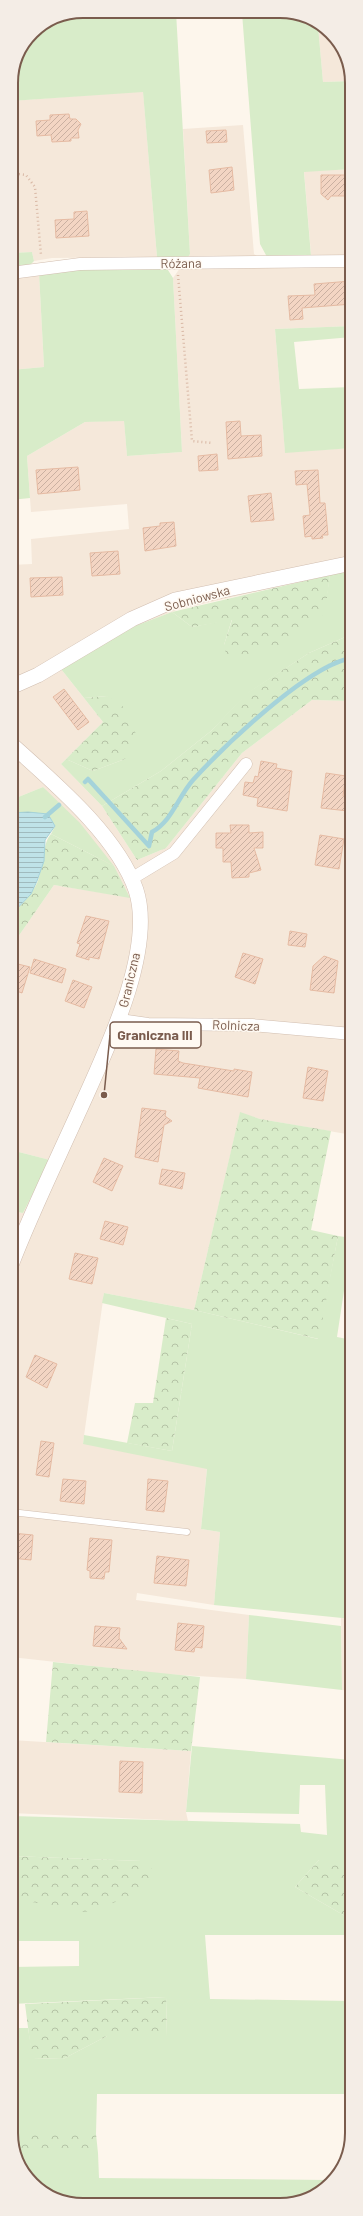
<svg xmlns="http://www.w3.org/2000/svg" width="363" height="2216" viewBox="0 0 363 2216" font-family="Barlow,sans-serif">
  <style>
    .residential { fill: #f5e8da }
    .grass { fill: #d8ecc9 }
    .forest { fill: url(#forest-crowns) }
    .water { fill: url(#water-rules); stroke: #a5d3da }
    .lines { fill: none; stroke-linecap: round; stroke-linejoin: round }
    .stream { stroke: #a5d3da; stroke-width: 4.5 }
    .building { fill: url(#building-hatch); stroke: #e6bba3 }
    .service-casing { stroke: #d1beb0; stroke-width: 7 }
    .minor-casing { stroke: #d1beb0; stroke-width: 13 }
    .tertiary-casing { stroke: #d1beb0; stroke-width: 16 }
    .path { stroke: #d9b8a5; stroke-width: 2.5; stroke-dasharray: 1 3; stroke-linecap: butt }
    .service { stroke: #fff; stroke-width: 6 }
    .minor { stroke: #fff; stroke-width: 12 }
    .tertiary { stroke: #fff; stroke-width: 15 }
    .labels { text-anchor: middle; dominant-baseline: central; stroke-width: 3; stroke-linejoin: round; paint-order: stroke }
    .street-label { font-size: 13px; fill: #7a5c4d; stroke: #fffaf3 }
    .rim { fill: none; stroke: #7a5c4d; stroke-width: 2 }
    .leader { fill: none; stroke: #7a5c4d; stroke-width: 1.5 }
    .callout-dot { fill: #7a5c4d; stroke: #fffaf3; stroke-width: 1.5 }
    .callout { fill: #fffaf3; stroke: #7a5c4d; stroke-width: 1.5 }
    .callout-label { font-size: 14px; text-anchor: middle; font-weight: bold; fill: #7a5c4d }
  </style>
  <defs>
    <pattern id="forest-crowns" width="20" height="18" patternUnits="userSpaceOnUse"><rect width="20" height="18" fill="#d8ecc9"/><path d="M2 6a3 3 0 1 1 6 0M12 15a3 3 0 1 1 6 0" fill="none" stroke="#b4c2a5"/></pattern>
    <pattern id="water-rules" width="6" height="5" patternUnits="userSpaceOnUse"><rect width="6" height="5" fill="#bfe3e8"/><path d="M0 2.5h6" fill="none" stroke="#a0bbbe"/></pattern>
    <pattern id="building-hatch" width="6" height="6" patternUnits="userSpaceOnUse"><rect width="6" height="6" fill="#f3d5c3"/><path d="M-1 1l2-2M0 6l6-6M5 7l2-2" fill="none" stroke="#cab0a1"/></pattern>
  </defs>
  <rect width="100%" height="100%" fill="#fdf6ec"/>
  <!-- residential -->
  <path class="residential" d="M318 26 334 36 352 81 323 82Z
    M143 91 157 257 52 258 34 261 32 252 11 253V101Z
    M243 125 254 254 271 267 312 266 304 171 352 169V326L275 329 285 452 352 448V570L180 609 135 626 61 669 103 722 61 764 102 806 137 860 166 848 242 753 312 700 352 701V1135L260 1119 240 1113 194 1310 104 1293 83 1443 207 1468 201 1529 220 1532 214 1605 137 1593 136 1600 249 1615 246 1679 164 1674 11 1657V1211L23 1213 50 1160 11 1150V947L54 885 129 897 43 787 11 800V565L32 564 31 539 129 529 127 504 31 512 27 456 85 422 124 420 127 456 182 452 173 278 190 254 183 129Z
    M39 273 44 367 11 370V278Z
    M341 1618 352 1619V1691L342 1690Z
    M11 1740 191 1751 186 1812 188 1821 11 1813Z"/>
  <!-- grass -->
  <path class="grass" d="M83 11 176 12 190 254 187 259 157 257 143 92 11 101V79L32 32 56 16Z
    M242 13H298L318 26 323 82 352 81V169L304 172 311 256 267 257 260 244Z
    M32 252 34 261 29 266 11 270V253Z
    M166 267 173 278 182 452 127 456 124 421 85 422 27 456 30 498 11 500V370L44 367 39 273 77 270Z
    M352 326V337L294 342 299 389 352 387V448L285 453 275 329Z
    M352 570V634L309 653 248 693 211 731 161 771 102 806 61 764 66 759 93 771 125 759 107 696 84 698 61 669 135 626 172 612 192 627 232 619 224 645 324 613 330 575Z
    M43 787 80 823 114 866 51 834 55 826 48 814 11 813V800Z
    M11 1150 50 1160 23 1213 11 1211Z
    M338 1236 352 1238 337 1337 352 1340V1619L214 1605 220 1532 201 1529 207 1469 83 1444 84 1435 172 1451 192 1324 102 1303 104 1293 194 1310 318 1339Z
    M249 1615 341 1626 342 1690 246 1679Z
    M192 1746 352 1760V1860H319L295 1887 352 1920V1935H205L210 1999 352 2001V2094H97L96 2134H11V2028H28L33 2058 63 2059 107 2036H167L166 1997 11 2004V1967L79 1966V1941H11V1898L141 1861 11 1856V1816L300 1824 301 1832 327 1835 325 1785H300L299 1814 186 1812Z
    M17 2153H98L99 2178 329 2180 328 2185 311 2198 285 2205 65 2203 29 2180Z"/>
  <!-- forest -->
  <path class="forest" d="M330 575 325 613 290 642 251 654H226L224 645 232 620 192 627 172 612Z
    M352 634V701L312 700 242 753 166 848 137 860 102 806 161 771 211 731 247 693 309 653Z
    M107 696 125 708 139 741 125 759 93 771 66 759 103 722 84 698Z
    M51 834 114 866 130 898 54 885 11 947V915C21 905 32 895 38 881 43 866 43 842 51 834Z
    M240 1112 260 1119 331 1131 311 1230 338 1236 319 1339 194 1310Z
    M166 1318 192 1324 172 1451 127 1443 135 1403H153Z
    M53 1662 200 1677 191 1751 46 1742Z
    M11 1856 141 1861 155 1871 137 1895 85 1912 11 1898Z
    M319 1860H352V1920L295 1887Z
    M166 1997 167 2036H107L63 2059 32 2058 25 2004Z
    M11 2134H96L98 2153H17Z"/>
  <!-- water -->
  <path class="water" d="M28 812 48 814 55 826 45 840 44 861 37 881 31 894 11 915V813Z"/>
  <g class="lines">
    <!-- stream -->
    <path class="stream" d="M85 782 88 779 149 846 152 832C172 821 178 797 193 780 226 744 286 688 329 666 336 662 344 660 352 657
      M45 817 59 805"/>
  </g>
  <!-- building -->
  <path class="building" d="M69 114 70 119H76L81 124 78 130 79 138H71V141L52 142 51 135 37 136 36 121 50 120V115Z
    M226 130 227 142 207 143 206 131Z
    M232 167 234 190 211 193 209 170Z
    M321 175H350V196H331L328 200 321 194Z
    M87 211 89 236 56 238 55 220 74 219V212Z
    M351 281 352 304 302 308 303 319 290 320 288 296 315 295 314 284Z
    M240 421 241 436 261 435 262 456 228 459 226 422Z
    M217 454 218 470 199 471 198 456Z
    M78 467 80 490 38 494 36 470Z
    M318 470 320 503H325L328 535H322L323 538 312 539V536L305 537 303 516 310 515 307 484 296 485 295 471Z
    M271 493 274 520 251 522 248 496Z
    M174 522 176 546 145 551 143 528 160 526V523Z
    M118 551 120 574 92 576 90 553Z
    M62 577 63 595 31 597 30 578Z
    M64 689 89 722 78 730 53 697Z
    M261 761 277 764 276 768 292 771 287 811 257 806 258 798 243 795 245 782 253 783 255 776 258 777Z
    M326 773 346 776 343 796 350 797 348 811 321 808Z
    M230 825H249V833L263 832V848H254L261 870 249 873V877L232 878 231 862H223V848H216V833H231Z
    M320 835 344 839 339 869 315 865Z
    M86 916 109 921 99 959 89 957V960L76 956 80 944 77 943Z
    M290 931 307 934 305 947 288 945Z
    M243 953 263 959 255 984 235 977Z
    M324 956 338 961 334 993 310 990 313 966Z
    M34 959 66 969 62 983 30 973Z
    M18 964 30 967 22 993 11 989Z
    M73 980 92 987 84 1008 65 1001Z
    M156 1049 179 1051 178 1061 183 1063 234 1071V1069L252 1072 248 1097 198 1088 200 1078 154 1074Z
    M308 1067 328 1071 323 1101 303 1098Z
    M142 1108 166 1111 165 1116 172 1121 164 1125 158 1162 135 1157Z
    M104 1158 123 1166 112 1191 93 1182Z
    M162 1169 185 1173 182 1189 159 1184Z
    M105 1221 128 1227 123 1245 100 1239Z
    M75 1253 98 1258 92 1284 69 1279Z
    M35 1355 57 1364 47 1388 26 1377Z
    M41 1441 54 1443 49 1477 36 1475Z
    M63 1479 86 1481 84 1504 60 1501Z
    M148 1479 168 1481 164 1512 146 1510Z
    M12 1533 33 1535 31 1560 11 1558Z
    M90 1538 112 1540 109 1572H105L104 1579 90 1578V1571L87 1570Z
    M157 1556 189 1560 186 1586 154 1583Z
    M178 1623 204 1626 202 1648 195 1647 194 1652 175 1650Z
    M95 1626 120 1628 119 1638 127 1649 93 1646Z
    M120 1761 143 1762 142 1793 119 1792Z"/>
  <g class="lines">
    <!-- service casing -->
    <g class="service-casing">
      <path id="service" d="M11 1512 187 1532"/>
    </g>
    <!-- minor casing -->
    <g class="minor-casing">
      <path id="minor" d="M11 273 80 264 352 261
        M131 879 174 853 246 764
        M120 1020 148 1024 252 1025 352 1034"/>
    </g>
    <!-- tertiary casing -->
    <g class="tertiary-casing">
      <path id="tertiary" d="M11 687 38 675 132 619 175 600 352 563
        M11 744C53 782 117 835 136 890 156 951 104 1055 79 1111 56 1162 31 1213 11 1265"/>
    </g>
    <!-- path -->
    <path class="path" d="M11 173 26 175 35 187 41 255
      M178 275 192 441 212 443"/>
    <!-- service -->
    <use href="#service" class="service"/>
    <!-- minor -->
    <use href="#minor" class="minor"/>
    <!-- tertiary -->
    <use href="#tertiary" class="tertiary"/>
  </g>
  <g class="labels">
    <!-- street labels -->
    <g class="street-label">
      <text transform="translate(181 263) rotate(-1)">Różana</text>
      <text transform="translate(197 598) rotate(-15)">Sobniowska</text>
      <text transform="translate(129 980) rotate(-77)">Graniczna</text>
      <text transform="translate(236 1025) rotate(2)">Rolnicza</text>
    </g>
  </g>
  <!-- crop -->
  <path d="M0 0H363V2216H0ZM83 18H280A65 65 0 0 1 345 83V2133A65 65 0 0 1 280 2198H83A65 65 0 0 1 18 2133V83A65 65 0 0 1 83 18Z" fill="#f4ede6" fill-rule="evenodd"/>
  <path class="rim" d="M83 18H280A65 65 0 0 1 345 83V2133A65 65 0 0 1 280 2198H83A65 65 0 0 1 18 2133V83A65 65 0 0 1 83 18Z"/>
  <!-- callouts -->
  <path class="leader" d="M104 1095L110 1035"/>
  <circle class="callout-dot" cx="104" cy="1095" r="4"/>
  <rect class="callout" x="110" y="1022" width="91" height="26" rx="4"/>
  <g class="callout-label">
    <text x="155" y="1040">Graniczna III</text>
  </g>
</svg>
